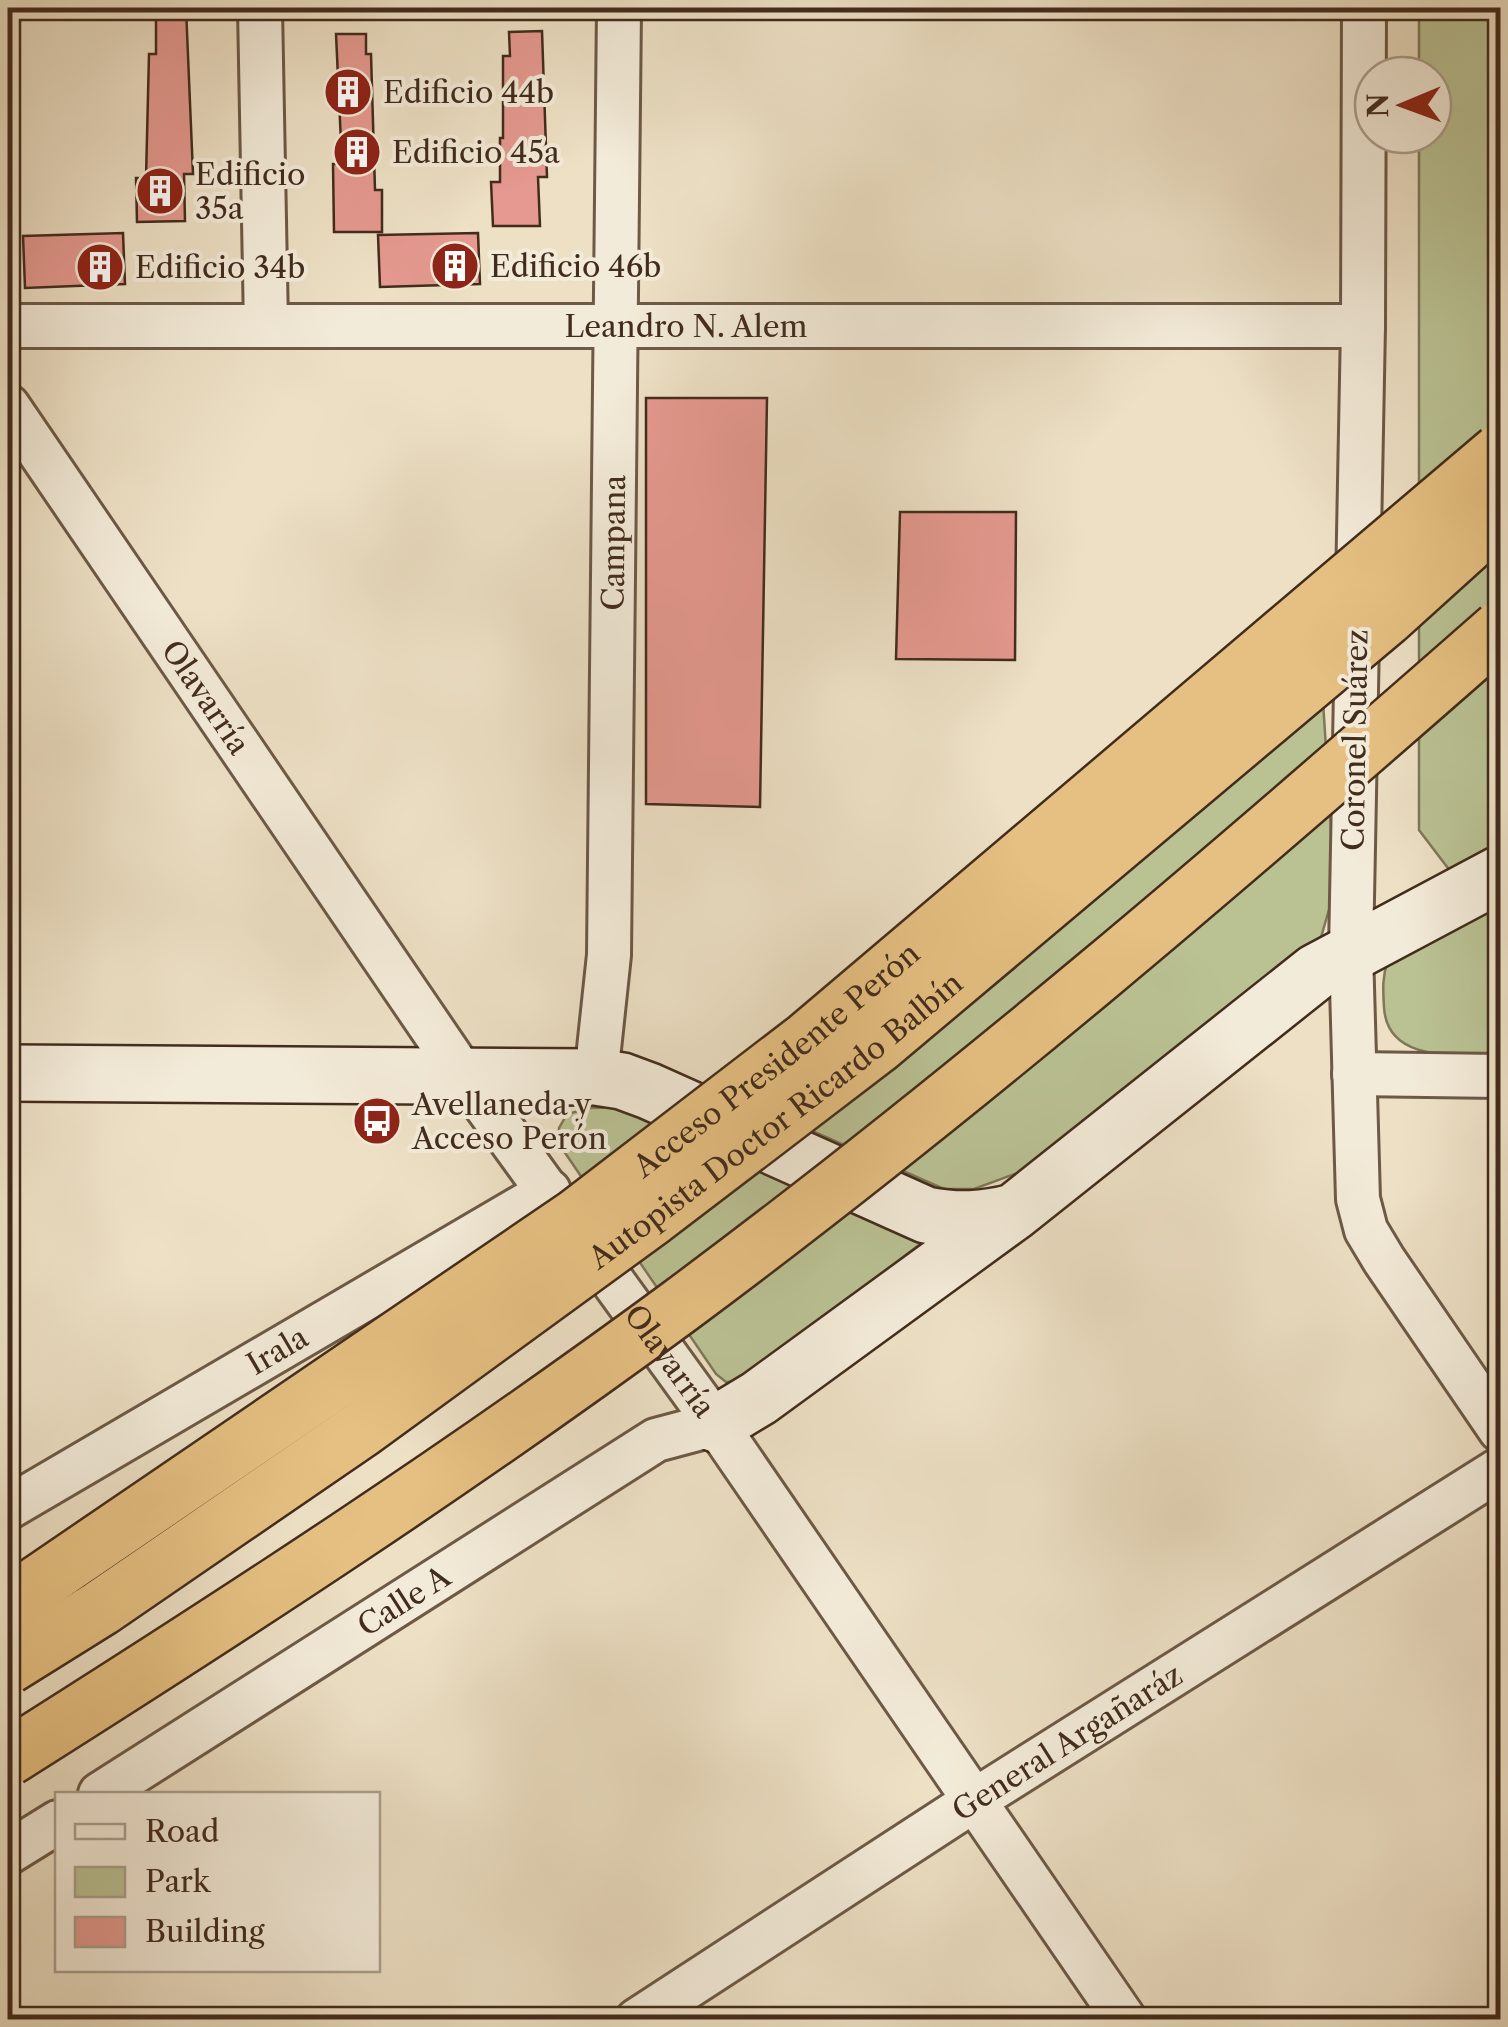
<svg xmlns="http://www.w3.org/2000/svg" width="1508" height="2027" viewBox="0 0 1508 2027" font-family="'Libre Caslon Text',serif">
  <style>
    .green { fill: #bac294; stroke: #7e7758; stroke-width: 2.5 }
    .building { fill: #e59990; stroke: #422c1c; stroke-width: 2.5 }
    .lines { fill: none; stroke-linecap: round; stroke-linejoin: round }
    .street-casing { stroke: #6d5946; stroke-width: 48 }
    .secondary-casing { stroke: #422c1c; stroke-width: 60 }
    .street { stroke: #f3ebd9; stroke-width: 42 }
    .secondary { stroke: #f3ebd9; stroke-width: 55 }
    .highway-bridge-casing { stroke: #422c1c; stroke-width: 60; stroke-linecap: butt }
    .highway-bridge { stroke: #e6c082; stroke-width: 55 }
    .labels { text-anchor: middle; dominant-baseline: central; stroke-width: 8; stroke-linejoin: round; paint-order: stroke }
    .poi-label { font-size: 30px; fill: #422c1c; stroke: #f3ebd9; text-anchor: start }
    .street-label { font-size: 30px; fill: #422c1c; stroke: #f3ebd9 }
  </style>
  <rect width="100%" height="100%" fill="#ede0c5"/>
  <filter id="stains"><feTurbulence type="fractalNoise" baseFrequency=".002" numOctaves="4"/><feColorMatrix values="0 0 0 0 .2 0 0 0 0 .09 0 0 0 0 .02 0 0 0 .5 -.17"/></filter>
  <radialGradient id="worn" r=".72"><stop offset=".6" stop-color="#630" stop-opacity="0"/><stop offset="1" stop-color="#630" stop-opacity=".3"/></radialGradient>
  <!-- green -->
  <path class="green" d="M1419 8H1500V845L1457 880 1419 830V135H1433V75H1419Z
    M1316 592 1335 889 1317 951 1020 1172 974 1189H944L724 1092Z
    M1500 903V1056C1459 1054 1387 1064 1384 1007 1383 990 1382 977 1388 960Z
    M624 1107 936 1232 740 1381 726 1382 716 1374 559 1144V1128L567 1114 590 1108Z"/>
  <!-- building -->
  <path class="building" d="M156 8H186L193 174H184L185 221 137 222 136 178H146L149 54H156Z
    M542 31 547 177H538L540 226H493L491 182H500V138H503V56H510L509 32Z
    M336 34H366V54H371L375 190H382V232H334L333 164H342Z
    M123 233 125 284 25 288 23 236Z
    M478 233 480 284 380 287 378 235Z
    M646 398H767L760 807 646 804Z
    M900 512H1016L1015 660 896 659Z"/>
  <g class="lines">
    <!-- street casing -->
    <g class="street-casing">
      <g id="street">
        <path d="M260 8 266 326"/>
        <path d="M1364 8 1363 326 1351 951 1358 1199 1366 1230 1384 1260 1500 1430"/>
        <path id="s1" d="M8 326H1363"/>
        <path id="s2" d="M8 406 464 1076 716 1424 1125 2020"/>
        <path d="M1354 1074 1500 1076"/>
        <path id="s3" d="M596 1077 609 955 619 8"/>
        <path id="s4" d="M8 1508 549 1191"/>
        <path id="s5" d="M100 1794 656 1440 716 1424"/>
        <path d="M8 1853 58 1822"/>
        <path id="s6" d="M637 2020 975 1800 1500 1469"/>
      </g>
    </g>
    <!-- secondary casing -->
    <g class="secondary-casing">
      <path id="secondary" d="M8 1073 596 1077 622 1081 649 1091 926 1215C958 1221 983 1220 1014 1212
        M716 1424 759 1398 1014 1212 1316 972 1500 874"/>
    </g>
    <!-- street -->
    <use href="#street" class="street"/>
    <!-- secondary -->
    <use href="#secondary" class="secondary"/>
    <!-- highway-bridge casing -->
    <g class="highway-bridge-casing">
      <g id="highway-bridge">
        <path id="s7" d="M8 1604 576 1217 808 1039 1500 452"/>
        <path id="s8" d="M8 1666 101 1608 362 1429 653 1217 877 1046 1386 618 1500 515"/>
        <path d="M8 1758C236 1614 462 1467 680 1306 964 1095 1234 863 1500 629"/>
      </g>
    </g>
    <!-- highway-bridge -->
    <use href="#highway-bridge" class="highway-bridge"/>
  </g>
  <!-- icons -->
  <defs>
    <g id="building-disc" transform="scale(2.5)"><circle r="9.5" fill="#8f2418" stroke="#f3ebd9"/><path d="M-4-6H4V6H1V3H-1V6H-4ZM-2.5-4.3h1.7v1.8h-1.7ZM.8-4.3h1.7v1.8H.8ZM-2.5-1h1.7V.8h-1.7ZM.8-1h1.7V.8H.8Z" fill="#fff"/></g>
    <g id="bus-disc" transform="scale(2.5)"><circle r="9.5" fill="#8f2418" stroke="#f3ebd9"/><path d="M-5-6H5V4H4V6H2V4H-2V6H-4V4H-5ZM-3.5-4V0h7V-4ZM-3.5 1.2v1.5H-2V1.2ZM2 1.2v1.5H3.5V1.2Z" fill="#fff"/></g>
  </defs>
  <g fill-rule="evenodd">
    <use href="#building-disc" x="348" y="92"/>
    <use href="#building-disc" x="357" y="152"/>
    <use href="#building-disc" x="160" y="191"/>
    <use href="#building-disc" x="455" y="266"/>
    <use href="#building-disc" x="100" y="267"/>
    <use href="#bus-disc" x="377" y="1121"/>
  </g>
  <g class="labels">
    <!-- poi labels -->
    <g class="poi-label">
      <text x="383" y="92">Edificio 44b</text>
      <text x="392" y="152">Edificio 45a</text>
      <text x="195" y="174">Edificio<tspan x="195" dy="34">35a</tspan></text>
      <text x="490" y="266">Edificio 46b</text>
      <text x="135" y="267">Edificio 34b</text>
      <text x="412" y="1104">Avellaneda y<tspan x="412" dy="34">Acceso Perón</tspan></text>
    </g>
    <!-- street labels -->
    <g class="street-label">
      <text stroke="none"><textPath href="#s1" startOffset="678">Leandro N. Alem</textPath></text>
      <text stroke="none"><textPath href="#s3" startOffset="535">Campana</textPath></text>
      <text stroke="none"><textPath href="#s2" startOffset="352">Olavarría</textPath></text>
      <text transform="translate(1355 740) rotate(-89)">Coronel Suárez</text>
      <text stroke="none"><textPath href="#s7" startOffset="942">Acceso Presidente Perón</textPath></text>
      <text stroke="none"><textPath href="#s8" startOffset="942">Autopista Doctor Ricardo Balbín</textPath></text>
      <text stroke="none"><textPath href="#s4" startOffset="312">Irala</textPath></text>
      <text stroke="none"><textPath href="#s2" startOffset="1162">Olavarría</textPath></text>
      <text stroke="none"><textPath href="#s5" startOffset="360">Calle A</textPath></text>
      <text stroke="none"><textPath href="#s6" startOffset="512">General Argañaráz</textPath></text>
    </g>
  </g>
  <!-- margin -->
  <rect width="1508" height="2027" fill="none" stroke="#ede0c5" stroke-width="40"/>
  <rect x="10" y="10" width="1488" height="2007" fill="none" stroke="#422c1c" stroke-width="5"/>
  <rect x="20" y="20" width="1468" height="1987" fill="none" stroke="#422c1c" stroke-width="2.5"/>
  <!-- legend -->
  <rect x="55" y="1792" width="325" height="180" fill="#f3ebd9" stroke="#ac9f8d" stroke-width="2.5"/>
  <rect x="75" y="1824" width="50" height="15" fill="#f3ebd9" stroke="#ac9f8d" stroke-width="2.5"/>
  <text x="145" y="1842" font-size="30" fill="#422c1c">Road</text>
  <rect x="75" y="1867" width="50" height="30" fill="#bac294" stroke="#ac9f8d" stroke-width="2.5"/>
  <text x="145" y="1892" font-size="30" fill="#422c1c">Park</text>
  <rect x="75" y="1917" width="50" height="30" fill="#e59990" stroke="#ac9f8d" stroke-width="2.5"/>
  <text x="145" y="1942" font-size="30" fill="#422c1c">Building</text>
  <!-- north arrow -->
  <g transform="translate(1403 105) rotate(269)"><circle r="48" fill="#f3ebd9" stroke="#ac9f8d" stroke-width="2.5"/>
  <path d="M0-8L18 38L0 25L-18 38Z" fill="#8f2418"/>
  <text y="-15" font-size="28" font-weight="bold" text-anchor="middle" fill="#422c1c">N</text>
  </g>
  <rect width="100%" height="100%" filter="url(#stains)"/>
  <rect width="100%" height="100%" fill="url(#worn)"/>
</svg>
